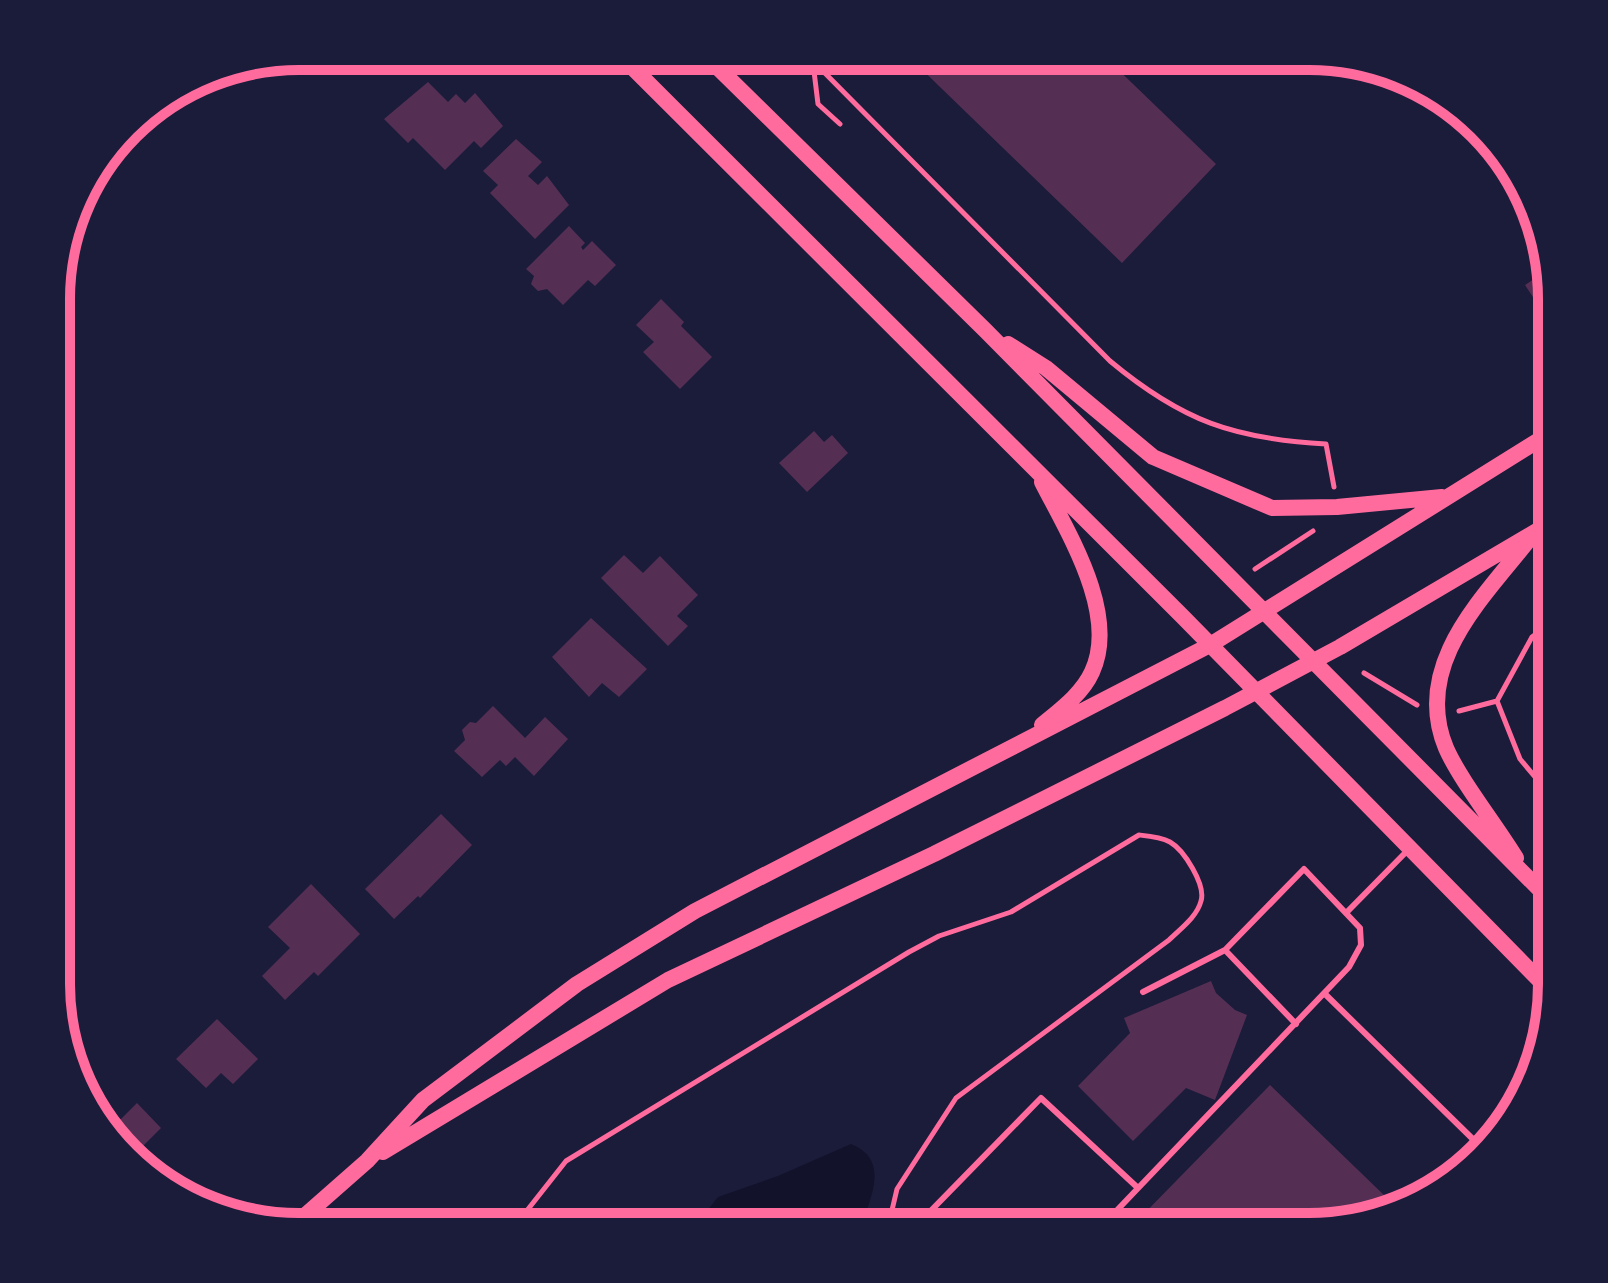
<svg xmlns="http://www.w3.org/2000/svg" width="1608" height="1283" viewBox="0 0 1608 1283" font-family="Quicksand,sans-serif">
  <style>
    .water { fill: #12122b }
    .building { fill: #542f53 }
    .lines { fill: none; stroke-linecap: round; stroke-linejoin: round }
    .path { stroke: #ff6b9d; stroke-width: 5 }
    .service { stroke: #ff6b9d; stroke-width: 6 }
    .secondary { stroke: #ff6b9d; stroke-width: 16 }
    .rim { fill: none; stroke: #ff6b9d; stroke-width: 10 }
  </style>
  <rect width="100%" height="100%" fill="#1b1b3a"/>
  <!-- water -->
  <path class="water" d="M851 1144C890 1160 871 1196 861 1227H703L707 1211 718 1197 778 1176Z"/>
  <!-- building -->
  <path class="building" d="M908 56H1104L1216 164 1122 263Z
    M428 82 448 102 456 94 465 103 475 93 503 126 481 148 474 141 445 170 413 138 408 143 384 119Z
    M516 139 542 162 528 176 538 185 547 176 569 205 535 239 490 193 498 185 483 171Z
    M569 226 585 243 581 247 583 250 592 241 616 265 595 286 588 280 563 305 547 289 538 291 531 284 534 276 526 269Z
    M1546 271 1552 298V326L1525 285Z
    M661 299 684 322 681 326 712 357 680 389 643 352 654 342 636 325Z
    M814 431 824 442 832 435 848 453 807 492 779 463Z
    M624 555 643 573 660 556 698 595 677 616 688 626 668 646 601 578Z
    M591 618 647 669 619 697 602 683 589 697 552 657Z
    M493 706 525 738 545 717 568 739 534 776 515 757 506 766 500 760 482 777 454 751 465 740 462 730 470 722 476 723Z
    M441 814 472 845 420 898 418 896 394 919 365 889Z
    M311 884 360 934 318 976 314 972 285 1000 262 976 290 948 268 927Z
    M1211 981 1216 993 1235 1010 1247 1015 1215 1100 1186 1088 1133 1141 1078 1086 1130 1033 1124 1018Z
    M217 1019 258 1059 233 1084 221 1073 206 1088 176 1059Z
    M1270 1085 1387 1198 1370 1215 1309 1227H1131Z
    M137 1103 161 1128 135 1154 144 1162 139 1167 110 1130Z"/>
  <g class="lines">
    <!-- path -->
    <path class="path" d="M808 56 1110 361C1182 421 1234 439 1326 444L1334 487
      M813 63 818 104 840 124
      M1255 569 1313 531
      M1364 673 1417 705
      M1497 701 1532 637 1552 622
      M1459 711 1497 701 1520 759 1552 797
      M514 1227 566 1161 909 952 939 936 1011 912 1139 835C1149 836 1161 837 1170 842 1184 850 1206 885 1201 901 1197 917 1180 929 1169 940L956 1098 897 1189 888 1227"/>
    <!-- service -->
    <path class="service" d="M1346 913 1409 849
      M1225 950 1296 1024
      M1325 994 1484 1150
      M915 1227 1041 1098 1138 1188
      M1101 1227 1349 967 1361 945 1360 928 1304 869 1225 950 1143 992"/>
    <!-- secondary -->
    <path class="secondary" d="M621 56 1183 617 1551 992
      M706 56 985 330 1552 902
      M1008 344 1046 368 1153 457 1272 508 1337 507 1442 497
      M1042 482C1068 533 1119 614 1092 672 1082 694 1060 710 1042 725
      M1516 858C1496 825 1460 780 1446 748 1412 666 1481 600 1527 542
      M383 1152 668 980 934 854 1225 708 1340 647 1552 522
      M292 1227 367 1161 423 1100 577 984 695 911 1210 645 1552 432"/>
  </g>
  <!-- crop -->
  <path d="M0 0H1608V1283H0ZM299 70H1309A229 229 0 0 1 1538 299V984A229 229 0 0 1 1309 1213H299A229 229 0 0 1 70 984V299A229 229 0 0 1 299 70Z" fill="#1b1b3a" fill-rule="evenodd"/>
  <path class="rim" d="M299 70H1309A229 229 0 0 1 1538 299V984A229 229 0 0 1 1309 1213H299A229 229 0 0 1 70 984V299A229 229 0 0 1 299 70Z"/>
</svg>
